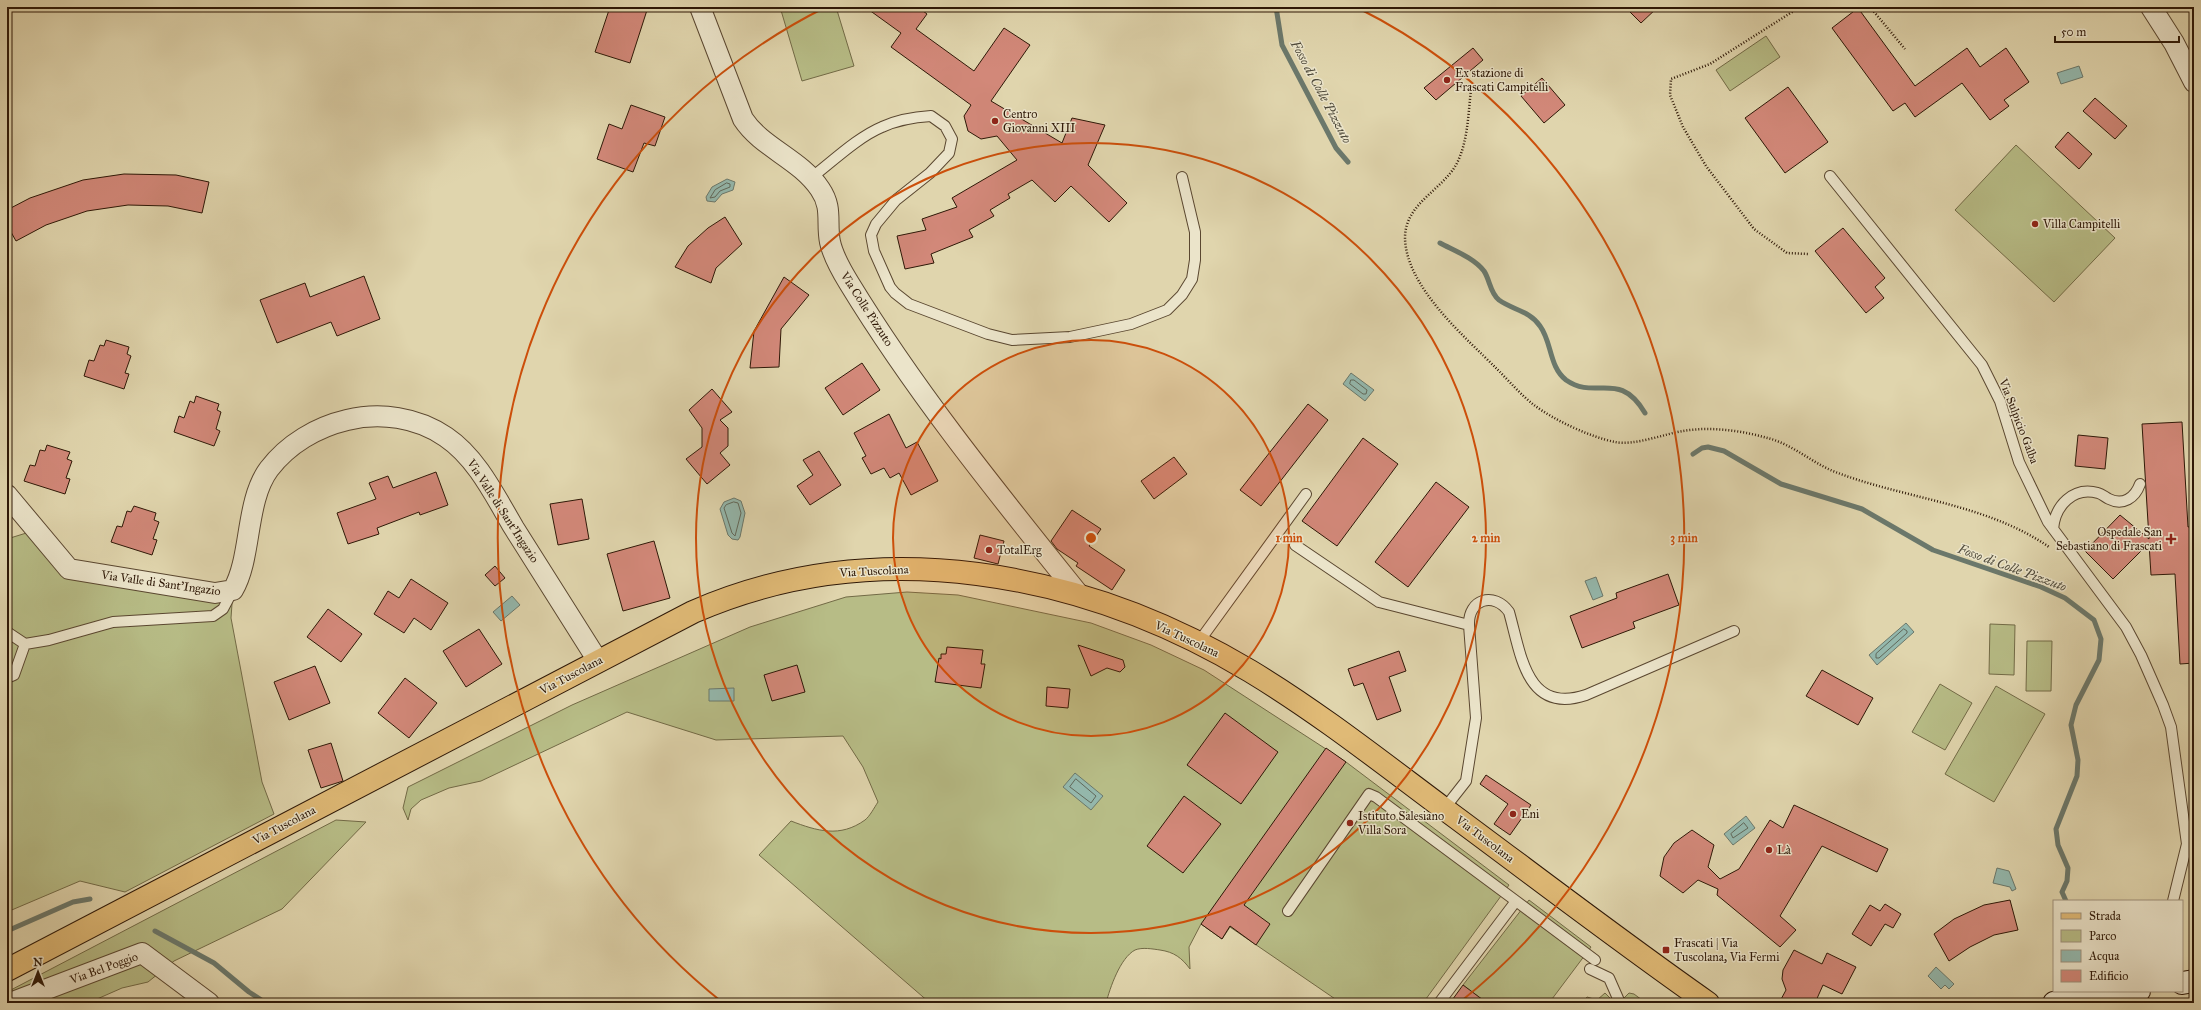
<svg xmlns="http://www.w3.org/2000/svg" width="2201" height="1010" viewBox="0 0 2201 1010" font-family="'IM FELL Great Primer',serif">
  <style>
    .green { fill: #b7bc86; stroke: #726a46 }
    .water { fill: #94b8ad; stroke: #6b786b }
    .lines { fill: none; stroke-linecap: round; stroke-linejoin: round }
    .shore { stroke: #61685a; stroke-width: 1 }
    .stream { stroke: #6b786b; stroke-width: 5 }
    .building { fill: #d28879; stroke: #2e1807 }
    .lane-casing { stroke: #5a4730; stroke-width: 12 }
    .street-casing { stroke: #5a4730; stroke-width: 22 }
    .secondary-casing { stroke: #2e1807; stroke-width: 24 }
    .primary-casing { stroke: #2e1807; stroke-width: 24 }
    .path { stroke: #2e1807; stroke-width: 2.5; stroke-dasharray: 1 2; stroke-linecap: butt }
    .lane { stroke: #ebe4ca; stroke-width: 10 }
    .street { stroke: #ebe4ca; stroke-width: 20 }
    .secondary { stroke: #ebe4ca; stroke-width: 22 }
    .primary { stroke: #e0ba76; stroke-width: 22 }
    .ring { fill: none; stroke: #cc4f0b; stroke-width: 2 }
    .poi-dot { fill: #8f2418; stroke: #ebe4ca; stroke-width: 1.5 }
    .labels { text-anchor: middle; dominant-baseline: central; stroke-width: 3; stroke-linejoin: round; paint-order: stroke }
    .poi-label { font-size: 12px; fill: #2e1807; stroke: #ebe4ca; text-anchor: start }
    .street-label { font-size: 12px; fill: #2e1807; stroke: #ebe4ca }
    .water-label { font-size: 13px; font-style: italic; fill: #4d4839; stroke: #ebe4ca }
    .centre { fill: #cc4f0b; stroke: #ebe4ca; stroke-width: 2 }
    .ring-label { font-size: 12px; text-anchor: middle; font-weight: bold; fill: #cc4f0b; stroke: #ebe4ca; stroke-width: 3; stroke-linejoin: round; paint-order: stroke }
  </style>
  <rect width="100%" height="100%" fill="#e0d5ad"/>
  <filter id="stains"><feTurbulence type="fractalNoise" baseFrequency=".005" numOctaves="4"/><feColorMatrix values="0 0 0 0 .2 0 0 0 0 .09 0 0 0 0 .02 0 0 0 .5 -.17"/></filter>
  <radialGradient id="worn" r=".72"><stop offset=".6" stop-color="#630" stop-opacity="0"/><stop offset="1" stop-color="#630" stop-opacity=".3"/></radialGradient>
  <!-- green -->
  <path class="green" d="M780 7H836L854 66 802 81Z
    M1766 36 1780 57 1730 91 1716 70Z
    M2016 145 2115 238 2054 302 1955 210Z
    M36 530 69 569 233 590 231 618 262 782 274 814 125 892 80 881 7 912V539Z
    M907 592 958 595 1091 623 1151 645 1204 670 1346 762 1509 885 1423 1003H1341L1230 927 1222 939 1201 924 1189 947 1190 969C1182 958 1174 952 1160 950 1153 949 1142 947 1135 950 1120 958 1110 988 1106 1003H930L759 855 791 821C817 831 840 838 865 820 870 816 874 808 878 802L863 767 843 736 716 740 627 712 481 781 449 788 421 800 411 809 408 820 403 808 408 787 572 705 750 627 846 597Z
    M1990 624 2015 625 2014 675 1989 674Z
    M2027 641H2052L2051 691H2026Z
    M1940 684 1972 703 1945 750 1912 732Z
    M1996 686 2045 714 1994 802 1945 774Z
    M336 820 366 822 282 909 174 961 148 982 122 988 88 1003H7V992Z
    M1529 900 1591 947 1549 1003H1487L1463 985Z
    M1605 993 1615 1003H1582L1587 997 1597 1000Z
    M1629 993 1634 994 1646 1003H1624V998Z"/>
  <!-- water -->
  <path class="water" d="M2079 66 2083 77 2061 84 2057 73Z
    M727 179 735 182 733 190 722 194 715 202 707 201 706 197 712 187Z
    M1351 373 1374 390 1365 401 1343 384Z
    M734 498 741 501 745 513 740 537 738 540 732 539 728 535 720 509 724 502Z
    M1596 577 1603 596 1593 600 1585 581Z
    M512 596 520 605 501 621 493 612Z
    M1906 623 1914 632 1877 665 1869 655Z
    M734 688V701H709V689Z
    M1075 773 1103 796 1091 810 1063 787Z
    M1746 816 1755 828 1733 845 1724 834Z
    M1997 868 2009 871 2016 889 2012 891 2010 887 1993 883Z
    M1936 967 1954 984 1949 989 1945 985 1941 989 1928 976Z"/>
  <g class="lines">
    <!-- shore -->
    <path class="shore" d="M727 183 730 184V187L720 191 715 197 710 198 715 190Z
      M1351 380H1354L1367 390 1366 394H1363L1350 384Z
      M734 502 738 503 741 513 735 536 732 533 724 508 726 505Z
      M1904 629 1907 631V633L1879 658H1876V654Z
      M1076 779 1096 796 1091 803 1070 787Z
      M1744 823 1748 828 1733 838 1731 834Z"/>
    <!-- stream -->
    <path class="stream" d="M1276 7 1282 45 1336 148 1348 162
      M1440 243C1455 251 1474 258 1484 271 1490 280 1490 293 1499 300 1513 310 1530 311 1540 326 1552 342 1549 367 1566 380 1596 401 1619 369 1645 413
      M1693 454 1702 448 1708 447 1724 451 1781 484 1862 509 1933 550 2041 587 2065 598 2094 620 2101 639 2099 660 2076 705 2071 725 2078 760 2077 776 2056 829 2058 845 2068 868 2067 881 2062 892 2066 901
      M7 931 73 902 90 899
      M155 931 214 963 249 992 266 1003"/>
  </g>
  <!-- building -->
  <path class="building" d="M610 7H648L630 63 595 52Z
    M865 7H918L927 14 916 29 974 71 1004 28 1030 45 991 101 1062 143 1072 118 1105 125 1088 165 1127 203 1109 222 1071 186 1055 202 1032 180 1008 194 1010 198 990 210 994 216 969 230 973 237 931 254 934 263 905 269 897 236 926 230 922 219 957 207 952 198 1017 160 997 136 981 139 968 131 964 116 971 105 891 47 901 33Z
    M1625 7H1658L1641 23Z
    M1858 8 1915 86 1967 48 1980 67 2006 48 2029 82 2004 100 2009 106 1990 120 1962 83 1915 117 1905 103 1893 111 1832 28Z
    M1473 48 1483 60 1436 100 1424 88Z
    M1542 78 1565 105 1544 123 1521 96Z
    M1788 87 1828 142 1785 173 1745 118Z
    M2095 98 2127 126 2115 139 2083 111Z
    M631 105 665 117 655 146 644 143 633 172 597 159 609 124 622 129Z
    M2068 132 2092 154 2079 169 2055 147Z
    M124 174 176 175 209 182 202 213 168 206 128 205 87 211 46 225 16 241 7 225V210L30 198 83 180Z
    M725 217 742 244 716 268 711 283 675 267 688 246 708 228Z
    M1843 228 1885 278 1875 287 1884 298 1866 313 1815 251Z
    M364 276 380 319 337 336 331 322 277 343 260 300 305 283 310 297Z
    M784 277 809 295 781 329 779 367 750 368 754 331Z
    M106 340 129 347 127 354 131 356 125 373 129 374 124 389 84 376 89 360 94 361 100 345 104 346Z
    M862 363 880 390 843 415 825 388Z
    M712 389 732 412 720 420 728 428V446L720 453 730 465 707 484 686 459 702 447V428L689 410Z
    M196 396 219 404 217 410 221 412 216 429 220 431 214 446 174 432 179 416 184 418 190 401 194 403Z
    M1308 404 1328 420 1261 506 1240 490Z
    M889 414 906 448 917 442 938 481 911 495 899 473 890 478 884 468 871 474 862 458 866 456 854 433Z
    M2182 422 2188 527 2194 526V663L2180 664 2175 574 2151 575 2149 543 2113 579 2085 551 2120 515 2149 539 2142 424Z
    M2078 435 2108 438 2105 469 2075 466Z
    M1363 438 1398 464 1337 546 1302 521Z
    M47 445 70 452 67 459 72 461 66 478 70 479 65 494 24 481 30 465 35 466 40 450 45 451Z
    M819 451 841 485 810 505 797 486 813 475 803 460Z
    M1174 457 1187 474 1154 499 1141 481Z
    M436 472 448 505 420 515 419 512 377 528 379 534 348 544 337 513 376 499 369 483 388 476 393 488Z
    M1436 482 1469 507 1408 587 1375 562Z
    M582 499 589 539 558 545 550 504Z
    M134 506 156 513 154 520 159 522 153 539 157 540 152 555 111 542 117 526 122 527 127 511 131 512Z
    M1072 510 1101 529 1089 546 1125 570 1112 590 1076 566 1078 563 1057 549 1051 541Z
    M980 535 1004 541 998 564 974 558Z
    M654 541 670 598 623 611 607 554Z
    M495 566 505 578 495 586 485 575Z
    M1668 574 1679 605 1633 622 1635 628 1582 648 1570 616 1617 598 1616 593Z
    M411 579 448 603 431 630 414 618 404 633 374 614 388 591 399 598Z
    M328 609 362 634 341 662 307 637Z
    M479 629 502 664 466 687 443 651Z
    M1078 645 1123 660 1125 667 1120 672 1107 668 1091 676Z
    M947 647 983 650 981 664H985L981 688 935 682 939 658 941 659V654H946Z
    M1399 651 1406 671 1389 677 1401 711 1377 720 1363 683 1354 686 1348 669Z
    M797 665 805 692 772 701 764 675Z
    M315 666 330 703 289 720 274 682Z
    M1822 670 1873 698 1858 725 1806 696Z
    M405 678 437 703 409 738 378 713Z
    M1047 687 1070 689 1068 708 1046 706Z
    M1225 713 1278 752 1241 804 1187 765Z
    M331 743 343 781 321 788 308 750Z
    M1326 748 1346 762 1244 905 1270 924 1256 945 1230 926 1222 939 1201 924Z
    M1486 775 1531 805 1510 835 1494 824 1508 804 1480 784Z
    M1184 796 1221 824 1183 873 1147 846Z
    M1794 805 1888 849 1877 872 1822 846 1780 916 1796 930 1780 947 1717 895 1718 889 1698 880 1683 893 1660 876 1664 857 1674 843 1692 830 1714 845 1708 867 1720 879 1739 869 1770 820 1783 828Z
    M2010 900 2018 930 1994 935 1970 947 1949 961 1934 934 1954 919 1984 905Z
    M1885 904 1901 914 1893 928 1885 924 1871 946 1852 934 1870 905 1880 911Z
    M1794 950 1822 964 1827 953 1856 967 1842 994 1823 985 1815 1003H1779L1786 990 1782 979 1783 970Z
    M1463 985 1487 1003H1450Z"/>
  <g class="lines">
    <!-- lane casing -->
    <g class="lane-casing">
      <path id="lane" d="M1830 176 1982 365 2000 401 2019 462 2048 522 2126 627 2141 655 2163 705 2171 727 2187 844 2173 901
        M811 178C833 161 858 137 882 127 897 120 915 117 931 116L945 126 952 139 949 153 930 173 896 200 876 224 871 235 874 251 890 287 895 293 909 304 988 334 1012 340 1070 337 1131 324 1167 310 1182 295 1192 279 1195 260V232L1182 177
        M2053 529C2055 506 2073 486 2098 493 2102 494 2105 497 2109 499 2123 506 2135 498 2140 484
        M1295 545 1379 602 1469 625 1476 718 1466 781 1444 809
        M1469 625C1468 599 1494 591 1509 612 1521 654 1526 715 1586 695L1734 631
        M7 632 25 644
        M1198 643 1306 494
        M7 678 14 675 25 644 49 640 113 622 213 616 223 609 233 590
        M1288 911 1369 794 1376 797 1516 901
        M1590 969 1609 978 1620 1003
        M1439 1003 1516 901 1595 960"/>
    </g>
    <!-- street casing -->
    <g class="street-casing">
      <path id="street" d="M700 7 743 119C762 148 800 159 820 189 833 208 826 222 830 242 833 256 841 270 849 283 916 393 999 495 1080 596
        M2151 7 2174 43 2194 82
        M7 495 69 569 215 593 233 590C252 558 245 501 269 469 288 444 317 427 347 420 380 412 417 417 446 437 477 458 495 496 514 528 542 572 570 617 598 661
        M10 1003 142 953 209 1003"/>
    </g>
    <!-- secondary casing -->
    <g class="secondary-casing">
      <path id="secondary" d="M2182 983 2194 981
        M2054 1003 2139 991"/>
    </g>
    <!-- primary casing -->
    <g class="primary-casing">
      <path id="primary" d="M7 970 693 612C876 532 1083 571 1250 671 1318 712 1380 761 1443 808 1531 873 1618 940 1708 1003"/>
    </g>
    <!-- path -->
    <path class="path" d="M1800 7 1710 64 1671 79 1670 95 1683 127 1706 166 1754 229 1787 253 1809 254
      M1870 7 1905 49
      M1471 90C1468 115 1468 141 1457 163 1443 190 1405 203 1405 238 1406 287 1465 337 1497 369 1509 381 1521 395 1534 405 1554 420 1590 437 1615 442 1634 446 1664 434 1683 431 1712 426 1744 431 1771 439 1795 446 1815 465 1838 473 1907 499 1987 504 2049 547"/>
    <!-- lane -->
    <use href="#lane" class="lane"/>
    <!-- street -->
    <use href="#street" class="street"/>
    <!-- secondary -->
    <use href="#secondary" class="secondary"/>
    <!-- primary -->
    <use href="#primary" class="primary"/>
  </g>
  <!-- distance rings -->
  <circle cx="1091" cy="538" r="198" fill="#cc4f0b" fill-opacity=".12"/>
  <g class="ring">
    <circle cx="1091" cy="538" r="198"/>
    <circle cx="1091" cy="538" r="395"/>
    <path d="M722 1002A593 593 0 0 1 826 7M1356 7A593 593 0 0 1 1460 1002"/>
  </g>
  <!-- markers -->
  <g class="poi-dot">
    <circle cx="1447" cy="80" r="4"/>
    <circle cx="995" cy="121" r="4"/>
    <circle cx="2035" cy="224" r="4"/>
    <path d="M2169 533h4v4h4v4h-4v4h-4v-4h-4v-4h4z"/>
    <circle cx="989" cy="550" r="4"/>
    <circle cx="1513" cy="814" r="4"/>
    <circle cx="1350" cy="823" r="4"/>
    <circle cx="1769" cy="850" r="4"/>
    <rect x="1662" y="946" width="8" height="8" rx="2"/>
  </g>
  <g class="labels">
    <!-- poi labels -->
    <g class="poi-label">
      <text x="1455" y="73">Ex stazione di<tspan x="1455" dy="14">Frascati Campitelli</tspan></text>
      <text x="1003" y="114">Centro<tspan x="1003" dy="14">Giovanni XIII</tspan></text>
      <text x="2043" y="224">Villa Campitelli</text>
      <text x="2162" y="532" text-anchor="end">Ospedale San<tspan x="2162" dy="14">Sebastiano di Frascati</tspan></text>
      <text x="997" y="550">TotalErg</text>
      <text x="1521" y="814">Eni</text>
      <text x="1358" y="816">Istituto Salesiano<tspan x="1358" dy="14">Villa Sora</tspan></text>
      <text x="1777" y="850">Là</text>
      <text x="1674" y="943">Frascati | Via<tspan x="1674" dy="14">Tuscolana, Via Fermi</tspan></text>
    </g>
    <!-- street labels -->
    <g class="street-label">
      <text transform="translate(867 309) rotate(57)">Via Colle Pizzuto</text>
      <text transform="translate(2019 421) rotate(69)">Via Sulpicio Galba</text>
      <text transform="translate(503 511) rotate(57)">Via Valle di Sant'Ingazio</text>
      <text transform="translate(874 571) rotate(-3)">Via Tuscolana</text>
      <text transform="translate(161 583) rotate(8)">Via Valle di Sant'Ingazio</text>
      <text transform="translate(1187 639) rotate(25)">Via Tuscolana</text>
      <text transform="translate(571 675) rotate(-28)">Via Tuscolana</text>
      <text transform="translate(284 825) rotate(-28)">Via Tuscolana</text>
      <text transform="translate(1485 839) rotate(37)">Via Tuscolana</text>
      <text transform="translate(104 968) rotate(-20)">Via Bel Poggio</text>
    </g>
    <!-- water labels -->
    <g class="water-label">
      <text transform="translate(1321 92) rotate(62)">Fosso di Colle Pizzuto</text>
      <text transform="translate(2012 568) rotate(20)">Fosso di Colle Pizzuto</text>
    </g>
  </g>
  <circle cx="1091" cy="538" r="6" class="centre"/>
  <g class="ring-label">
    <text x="1289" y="542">1 min</text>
    <text x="1486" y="542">2 min</text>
    <text x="1684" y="542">3 min</text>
  </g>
  <!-- margin -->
  <rect width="2201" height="1010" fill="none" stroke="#e0d5ad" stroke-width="24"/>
  <rect x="8" y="8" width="2185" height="994" fill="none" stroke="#2e1807" stroke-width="2"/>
  <rect x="12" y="12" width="2177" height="986" fill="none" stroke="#2e1807"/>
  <!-- legend -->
  <rect x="2053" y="900" width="130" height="92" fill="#ebe4ca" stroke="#9f927c"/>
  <rect x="2061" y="913" width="20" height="6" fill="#e0ba76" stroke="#9f927c"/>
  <text x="2089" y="920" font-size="12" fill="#2e1807">Strada</text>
  <rect x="2061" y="930" width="20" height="12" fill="#b7bc86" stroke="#9f927c"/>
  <text x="2089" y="940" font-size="12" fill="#2e1807">Parco</text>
  <rect x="2061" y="950" width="20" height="12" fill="#94b8ad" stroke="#9f927c"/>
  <text x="2089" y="960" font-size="12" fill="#2e1807">Acqua</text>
  <rect x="2061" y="970" width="20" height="12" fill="#d28879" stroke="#9f927c"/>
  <text x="2089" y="980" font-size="12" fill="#2e1807">Edificio</text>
  <!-- north arrow -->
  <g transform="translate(38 972)" stroke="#ebe4ca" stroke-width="3" paint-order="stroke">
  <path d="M0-3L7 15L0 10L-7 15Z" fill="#2e1807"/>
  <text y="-6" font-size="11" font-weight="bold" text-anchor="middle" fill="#2e1807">N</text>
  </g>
  <!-- scale -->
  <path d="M2055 36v6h124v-6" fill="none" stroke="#2e1807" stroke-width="2"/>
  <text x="2061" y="36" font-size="12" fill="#2e1807" stroke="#ebe4ca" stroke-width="3" paint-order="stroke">50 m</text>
  <rect width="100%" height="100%" filter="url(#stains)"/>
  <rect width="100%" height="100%" fill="url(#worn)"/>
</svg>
